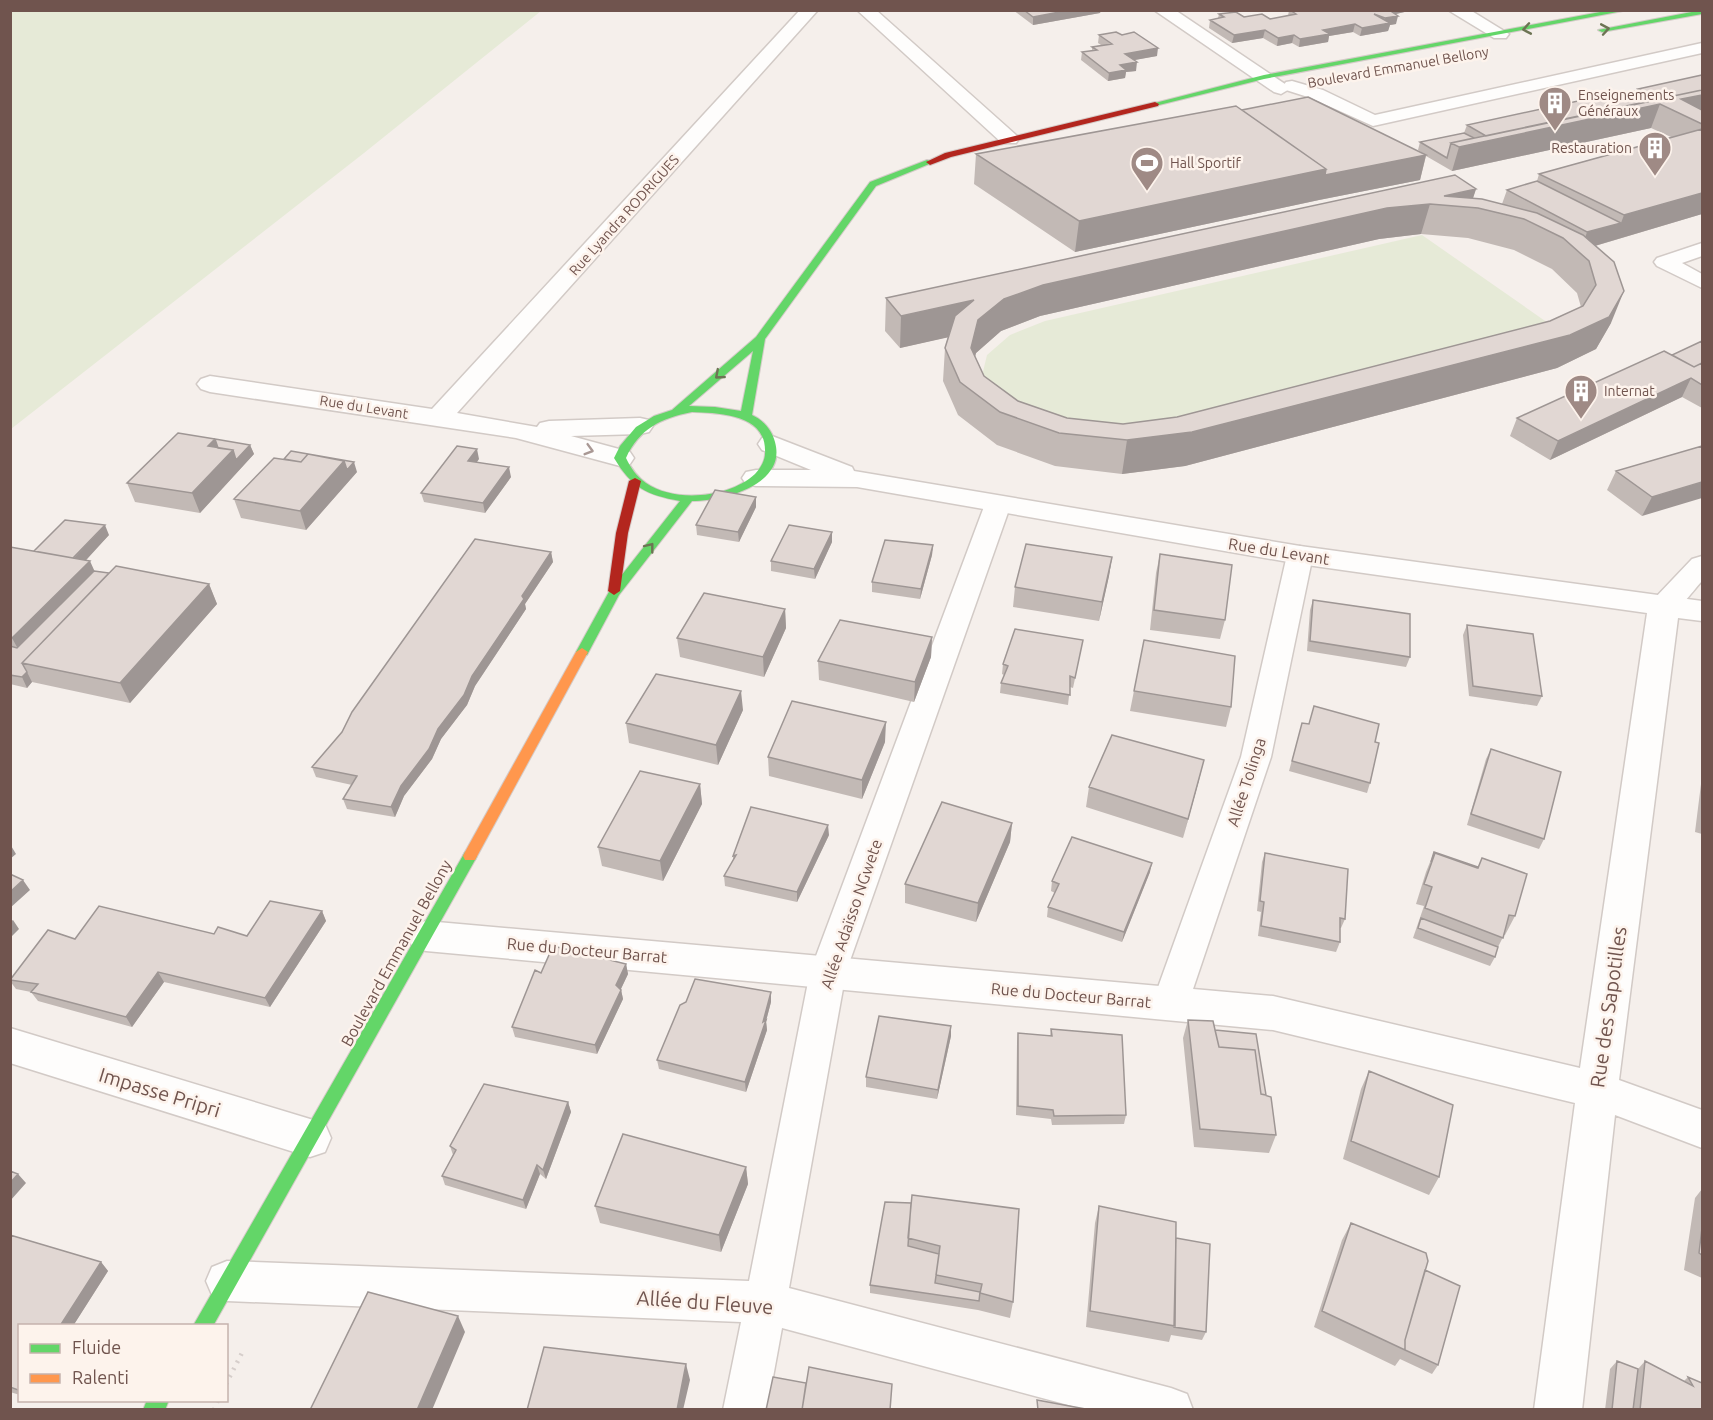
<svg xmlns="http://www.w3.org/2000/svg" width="1713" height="1420" viewBox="0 0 1713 1420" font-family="Ubuntu,sans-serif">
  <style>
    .green { fill: #e6ead7 }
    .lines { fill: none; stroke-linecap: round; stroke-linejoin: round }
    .lane-casing { stroke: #d2cac6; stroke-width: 3 }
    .street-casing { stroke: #d2cac6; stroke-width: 3 }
    .fast-casing { stroke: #d4cbc8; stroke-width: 2 }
    .slow-casing { stroke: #d4cbc8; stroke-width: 2 }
    .jam-casing { stroke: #d4cbc8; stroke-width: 2 }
    .path { stroke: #d6cecb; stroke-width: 4.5; stroke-dasharray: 2 6; stroke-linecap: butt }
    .lane { fill: #fefdfc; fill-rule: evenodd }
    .street { fill: #fefdfc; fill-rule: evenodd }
    .fast { fill: #63d668; fill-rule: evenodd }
    .slow { fill: #ff974d; fill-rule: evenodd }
    .jam { fill: #b3261e; fill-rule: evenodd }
    .wall { fill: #c2b9b5; fill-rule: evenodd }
    .shaded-wall { fill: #9e9694 }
    .building { fill: #e1d7d3; stroke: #9e9694; stroke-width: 1.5; fill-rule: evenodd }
    .oneway { stroke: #6d7454 }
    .oneway2 { stroke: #a99894 }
    .labels { text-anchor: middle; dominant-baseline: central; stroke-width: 5; stroke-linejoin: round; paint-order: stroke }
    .far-street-label { font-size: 14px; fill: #70544e; stroke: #fdf3ec }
    .far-poi-label { font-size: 14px; fill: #70544e; stroke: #fdf3ec; text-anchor: start }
    .street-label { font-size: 16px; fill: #70544e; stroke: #fdf3ec }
    .near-street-label { font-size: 20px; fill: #70544e; stroke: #fdf3ec }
  </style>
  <rect width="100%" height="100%" fill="#f5efeb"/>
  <!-- green -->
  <path class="green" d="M11 10H541V11L364 153 11 429Z
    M1422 235 1571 339 1068 445 981 380 987 355 1010 335 1045 321Z"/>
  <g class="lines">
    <!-- lane casing -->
    <g class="lane-casing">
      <path id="lane" d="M1702 43V53L1373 126 1311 98 1286 90 1283 86 1286 82 1292 81 1323 90 1375 115Z
        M1702 243V256L1682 263 1702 274V288L1657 266 1654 262 1657 258Z
        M998 496 1007 498 1011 504 846 972 789 1288 1171 1388 1187 1394 1193 1410H1087L782 1328 767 1410H723L741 1322 227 1301 212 1295 206 1281 212 1267 227 1261 749 1281 810 972 985 504 989 498Z
        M1300 546 1309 549 1313 555 1271 757 1188 1004 1183 1015 1170 1019 1157 1015 1152 1004 1241 757 1287 555 1291 549Z
        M1702 556V581C1688 596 1677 618 1654 611L1650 605 1654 599 1692 559Z"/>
    </g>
    <!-- street casing -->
    <g class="street-casing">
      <path id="street" d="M800 10H818L457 413 537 427 540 423 549 421 640 418 649 420 653 426 649 432 640 434 571 436 630 452 634 458 630 464 620 466 516 438 210 392 201 389 197 384 201 379 210 376 432 409Z
        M857 10H876L1016 135 1019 139 1016 143H1002Z
        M1154 10H1175L1291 88 1281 94 1274 92Z
        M1448 10H1470L1509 34 1506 38H1494Z
        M772 436 852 467 854 471 1300 546 1702 601V621L1678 618 1619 1080 1702 1110V1148L1615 1115 1582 1410H1534L1575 1103 1273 1030 426 951 413 947 407 936 413 925 426 921 1273 996 1580 1068 1647 613 1300 564 857 487 756 486 746 484 742 478 746 472 756 470H811L762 450 758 444 762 438Z
        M10 1028 310 1119 325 1124 331 1138 325 1152 310 1157 10 1063Z"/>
    </g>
    <!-- fast casing -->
    <g class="fast-casing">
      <path id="fast" d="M1611 10H1628L1264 79 1155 106 1151 104 1264 75Z
        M1702 10V14L1602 32 1598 30Z
        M927 160 934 162 876 186 765 339 752 415C763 420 772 430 775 442 787 485 723 501 692 501L619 595 587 655H577L576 652 610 590 680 501C647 495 632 488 614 458L620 446 636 427 654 416 672 410 756 337 870 182ZM753 351 741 411 715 407 689 406ZM692 412C718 413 765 414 765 450 766 459 761 468 755 474 729 498 675 503 646 483 636 476 631 468 626 458 639 429 661 418 692 412Z
        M470 850 475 852 477 856 475 860 213 1326H193L465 852Z
        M147 1400H169L165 1410H143Z"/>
    </g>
    <!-- slow casing -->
    <g class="slow-casing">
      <path id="slow" d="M582 648 588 652 475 860H465L463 856 465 852 576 652Z"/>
    </g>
    <!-- jam casing -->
    <g class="jam-casing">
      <path id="jam" d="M1155 102 1159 104 1158 106 951 157 930 165 926 162 945 153Z
        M635 478 641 481 628 533 620 591 614 595 608 591 616 533 629 481Z"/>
    </g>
    <!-- path -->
    <path class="path" d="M226 1384 242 1353
      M214 1410 218 1400"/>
    <!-- lane -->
    <use href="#lane" class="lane"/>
    <!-- street -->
    <use href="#street" class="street"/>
    <!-- fast -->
    <use href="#fast" class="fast"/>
    <!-- slow -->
    <use href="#slow" class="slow"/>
    <!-- jam -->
    <use href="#jam" class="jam"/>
  </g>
  <!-- wall -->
  <path class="wall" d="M1013 10H1101L1100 13 1033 25Z
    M1289 10H1413L1396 14V24L1390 25 1388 31 1360 36 1353 32 1329 36 1328 42 1299 47 1292 43 1277 46 1263 38 1232 43 1209 28 1210 20 1218 18 1219 14 1270 19 1288 16Z
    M1099 35 1157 56 1134 60 1136 71 1126 72 1125 78 1108 81 1081 60 1082 52 1092 51V47L1101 45 1098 43Z
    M1702 75V214L1595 246 1611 323 1596 349 1557 368 1185 466 1122 474 1055 466 997 445 958 415 943 381 945 348 948 337 900 348 885 331 886 298 1476 189 1473 198 1502 204 1507 190 1537 181 1539 174 1671 137 1651 128 1452 171 1426 156 1420 180 1319 200 1075 252 974 184 976 154 1242 110 1424 154 1418 150 1420 142 1464 133 1467 125 1630 94V92L1637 91 1638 89ZM1421 234 1468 238 1514 250 1552 269 1577 293 1581 307 1550 321 1177 417 1123 424 1067 418 1018 401 984 376 975 356 976 353 1001 331 1040 316 1379 239Z
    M1702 341V408L1682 397 1550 460 1510 436 1517 418 1672 355Z
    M250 445 254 454 200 513 135 502 127 483Z
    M1702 446 1642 516 1607 490 1616 471Z
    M479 459 477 462 511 477 485 513 424 502 421 493Z
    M357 472 306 530 241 518 234 499Z
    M756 497V507L739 542 697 535 696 525Z
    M832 532V542L815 579 771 571V561Z
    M109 535 85 560 94 571 109 573 209 584 217 604 130 703 32 682 27 688 10 684V547L34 551Z
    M933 545 932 555 920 599 872 592V582Z
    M551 552 553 562 525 604 526 609 475 686 467 705 441 739 432 759 404 796 395 817 347 809 343 799 352 785 316 777 312 767Z
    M1160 554 1225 620 1220 639 1150 630 1156 573Z
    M1112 557 1109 576 1099 621 1013 607 1015 587Z
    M1313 600 1410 657 1406 667 1307 651 1310 610Z
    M785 609 786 628 764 677 680 657 677 638Z
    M1467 625 1542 696 1537 706 1469 696 1463 635Z
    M932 637 931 657 914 702 819 680 818 661Z
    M1083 640 1073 688 1070 687 1068 705 1000 693 1001 683 1004 675 1002 674 1003 664Z
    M1144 640 1231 707 1226 727 1130 711Z
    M743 710 718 765 629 743 626 723Z
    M1302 723 1375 742 1370 783 1367 793 1289 771Z
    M885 742 862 799 769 776 768 757Z
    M1491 749 1544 839 1539 849 1467 825 1486 759Z
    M1199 780 1183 838 1086 807 1089 787Z
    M1702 781V834L1695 832 1701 784Z
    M700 784 702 804 663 881 602 866 598 847Z
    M1012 823 1010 842 976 922 905 903V884Z
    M829 835 797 902 725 886 724 876 733 860V856Z
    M1434 852 1478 867 1482 858 1515 916 1505 935H1504L1498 947 1495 957 1490 966 1413 938 1424 906 1416 904 1426 872Z
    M1265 853 1345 919 1341 928H1340V942L1336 952 1258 936 1261 912 1257 911 1262 862Z
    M1150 872 1122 942 1047 917 1048 907 1055 893 1051 891 1052 881Z
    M322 911 326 921 270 1007 164 982 132 1027 38 1001 31 992 16 989 10 981V979L75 939 214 934 247 936Z
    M626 964 628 974 621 989 623 999 597 1054 515 1037 512 1027 541 973Z
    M771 1002 766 1021 767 1030 746 1092 659 1069 657 1060Z
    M1188 1020 1215 1030 1266 1095 1276 1135 1269 1153 1194 1147 1183 1038Z
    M951 1026V1036L937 1099 866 1087V1077Z
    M1051 1029 1126 1115 1124 1124 1052 1125 1051 1119 1016 1115 1017 1042 1018 1033 1050 1036Z
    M1369 1071 1439 1177 1429 1195 1343 1159 1361 1089Z
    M568 1102 571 1112 546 1179 540 1174 526 1209 445 1185 442 1176 453 1155 450 1146Z
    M746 1167 748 1184 721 1252 600 1223 595 1206Z
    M1702 1189V1278L1684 1270 1695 1198Z
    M885 1202 1013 1302 1010 1318 978 1310 870 1293V1285Z
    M1099 1206 1176 1238 1206 1332 1202 1340 1171 1335 1169 1342 1086 1327 1095 1223Z
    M1351 1223 1425 1270 1438 1365 1432 1374 1400 1359 1395 1366 1314 1327 1342 1240Z
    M10 1235 101 1262 108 1271 73 1326H20V1395L10 1392Z
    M1617 1361 1638 1369 1645 1361 1684 1381 1688 1377 1702 1383V1410H1605L1610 1369Z"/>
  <!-- shaded-wall -->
  <path class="shaded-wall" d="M1070 10H1101L1100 13 1033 25V17Z
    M1385 10H1413L1383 17Z
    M1398 16 1396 24 1390 25 1388 31 1360 36 1362 28 1383 24 1385 18Z
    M1355 24 1353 32 1329 36 1328 42 1299 47 1300 39 1323 30Z
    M1265 30 1263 38 1232 43 1234 35Z
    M1294 35 1292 43 1277 46 1278 38Z
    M1158 48 1157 56 1124 62 1125 54Z
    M1137 62 1136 71 1126 72 1125 78 1108 81 1109 73 1120 65Z
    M1702 95V116L1681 99Z
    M1660 104 1651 128 1452 171 1459 147Z
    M1426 155 1420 180 1319 200 1075 252 1079 221 1326 169Z
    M1476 189 1470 207 1444 196Z
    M1702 193V214L1581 250 1587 232 1621 223 1624 215Z
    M1430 204 1421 234 1379 239 1040 316 1001 331 976 353 969 380 971 348 978 320 1004 299 1043 285 1387 208Z
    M1624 291 1611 323 1596 349 1557 368 1185 466 1122 474 1127 440 1570 335Z
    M974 300 972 332 900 348 901 316Z
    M1691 378 1682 397 1550 460 1558 441Z
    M215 439 222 457 208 446Z
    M250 445 254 454 200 513 192 493 233 450Z
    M477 449 479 459 470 471 468 461Z
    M344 461 354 462 357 472 306 530 300 511Z
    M509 467 511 477 485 513 483 503Z
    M1702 482V498L1642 516 1652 497Z
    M756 497V507L739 542 738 532Z
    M105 525 109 535 78 569 73 559Z
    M832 532V542L815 579 814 569Z
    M933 545 932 555 920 599 921 589Z
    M551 552 553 562 525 604 526 609 475 686 467 705 441 739 432 759 404 796 395 817 391 807 401 786 522 596Z
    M1112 557 1109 576 1099 621 1102 602Z
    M90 561 99 581 23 658 12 638Z
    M209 584 217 604 130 703 120 683Z
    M785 609 786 628 764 677 763 657Z
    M932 637 931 657 914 702 915 682Z
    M27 672 32 682 27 688 22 677Z
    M741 691 743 710 718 765 716 745Z
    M886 722 885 742 862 799V780Z
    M1204 760 1199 780 1183 838 1188 819Z
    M700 784 702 804 663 881 660 861Z
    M1012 823 1010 842 976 922 978 903Z
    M828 825 829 835 797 902V892Z
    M10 844 16 854 10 859Z
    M1152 863 1150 872 1122 942 1124 932Z
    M23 880 30 890 10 908V892Z
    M322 911 326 921 270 1007 265 998Z
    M13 920 19 929 10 938V922Z
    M626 964 628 974 618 995 616 985Z
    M158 972 164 982 132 1027 126 1017Z
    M621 990 623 999 597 1054 595 1045Z
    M771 992V1002L766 1021 767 1030 746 1092 745 1082 763 1022Z
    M951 1026V1036L937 1099 938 1090Z
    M568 1102 571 1112 546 1179 543 1170Z
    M537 1165 540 1174 526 1209 523 1200Z
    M746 1167 748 1184 721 1252 719 1235Z
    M18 1174 26 1183 10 1201V1183Z
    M101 1262 108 1271 73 1326H60Z
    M458 1316 465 1332 432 1410H417Z
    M686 1364 690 1380 683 1410H677Z"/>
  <!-- building -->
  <path class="building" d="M1024 10H1070L1033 17Z
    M1290 10H1389L1398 16 1385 18 1374 14 1390 23 1362 28 1355 24 1323 30 1330 34 1300 39 1294 35 1278 38 1265 30 1234 35 1210 20 1224 17 1219 14 1236 12 1244 17 1262 14 1270 19 1296 14Z
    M1116 32 1122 35 1134 32 1158 48 1125 54 1137 62 1120 65 1126 70 1109 73 1082 52 1097 50 1092 47 1112 44 1099 35Z
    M1702 75V90L1659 99 1638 89Z
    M1702 90V95L1681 99 1702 110V124L1660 104 1459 147 1451 143Z
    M1624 91 1647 102 1486 136 1467 125Z
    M1637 91 1636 95 1630 92Z
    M1308 97 1426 155 1325 175 1326 169 1242 110Z
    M1236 106 1326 169 1079 221 976 154Z
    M1702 129V193L1624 215 1539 174Z
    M1464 133 1474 138 1451 143 1447 158 1420 142Z
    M1455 175 1476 189 1444 196 1482 199 1537 213 1583 235 1614 262 1624 291 1609 317 1570 335 1192 432 1127 440 1059 433 1000 412 960 382 945 348 955 316 974 300 901 316 886 298ZM1430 204 1478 208 1524 219 1563 238 1589 261 1596 285 1583 306 1550 321 1177 417 1123 424 1067 418 1018 401 984 376 971 348 978 320 1004 299 1043 285 1387 208Z
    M1537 181 1621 223 1587 232 1507 190Z
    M1702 341V363L1694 367 1672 355Z
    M1664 351 1694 367 1702 363V385L1691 378 1558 441 1517 418Z
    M178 433 215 439 208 446 233 450 192 493 127 483Z
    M215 439 250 445 236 460 233 450 218 448Z
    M457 446 477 449 468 461 509 467 483 503 421 493Z
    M1702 446V482L1652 497 1616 471Z
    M291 451 354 462 347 470 344 461 308 454 301 462 284 459Z
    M308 454 344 461 300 511 234 499 274 458 301 462Z
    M715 490 756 497 738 532 696 525Z
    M65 520 105 525 73 558 34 551Z
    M789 525 832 532 814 569 771 561Z
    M475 539 551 552 522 596 524 599 472 676 464 695 438 729 429 749 401 786 391 807 343 799 357 776 312 767 342 732 352 712Z
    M885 540 933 545 921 589 872 582Z
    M1026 544 1112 557 1102 602 1015 587Z
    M10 547 90 561 12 638H10Z
    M1160 554 1232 565 1225 620 1154 610Z
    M116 566 209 584 120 683 22 663Z
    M94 571 109 573 22 663 27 672 22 677 10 675V646L17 648Z
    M704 593 785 609 763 657 677 638Z
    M1313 600 1410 614V657L1310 641Z
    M840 620 932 637 915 682 818 661Z
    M1467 625 1533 634 1542 696 1473 686Z
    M1015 629 1083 640 1075 678 1070 676V695L1001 683 1008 666 1003 664Z
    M1144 640 1235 656 1231 707 1134 691Z
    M656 674 741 691 716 745 626 723Z
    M792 701 886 722 862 780 768 757Z
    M1314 706 1379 724 1375 742 1379 743 1370 783 1292 761 1302 723 1309 724Z
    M1112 735 1204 760 1188 819 1089 787Z
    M1491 749 1561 772 1544 839 1471 814Z
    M640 771 700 784 660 861 598 847Z
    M942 802 1012 823 978 903 905 884Z
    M751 807 828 825 797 892 724 876 736 855 733 856Z
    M1072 837 1152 863 1124 932 1048 907 1059 884 1052 881Z
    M1434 852 1478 867 1477 868 1435 853 1431 862Z
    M1265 853 1348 869 1345 919 1340 918V942L1261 926 1264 902 1260 901Z
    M1435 853 1478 868 1482 858 1527 874 1515 916 1509 915 1503 938 1425 908 1432 887 1424 884Z
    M10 874 23 880 10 892Z
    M270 901 322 911 265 998 158 972 126 1017 31 992 38 984 10 980 48 930 75 939 99 906 214 934 218 927 247 936Z
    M1421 918 1498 947 1495 957 1418 928Z
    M553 946 626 964 616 985 621 990 595 1045 512 1027 535 970 541 973Z
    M695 979 771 992 763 1022 766 1020 745 1082 657 1060 680 1005 686 1002Z
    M879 1016 951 1026 938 1090 866 1077Z
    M1188 1020 1213 1021 1219 1047 1255 1050 1261 1094 1271 1097 1276 1135 1200 1129Z
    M1051 1029 1122 1035 1126 1115 1054 1116 1053 1110 1018 1106V1033L1052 1036Z
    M1215 1030 1256 1034 1266 1095 1261 1094 1255 1050 1219 1047Z
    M1369 1071 1453 1105 1439 1177 1351 1141Z
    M484 1084 568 1102 543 1170 537 1165 523 1200 442 1176 456 1150 450 1146Z
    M623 1134 746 1167 719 1235 595 1206Z
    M10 1171 18 1174 10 1183Z
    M912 1195 1019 1209 1013 1302 980 1293 982 1284 936 1275 940 1246 908 1238Z
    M885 1202 911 1203 908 1246 939 1254 935 1283 980 1292 979 1301 870 1285Z
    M1099 1206 1176 1222 1175 1326 1090 1311Z
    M1351 1223 1426 1253 1428 1261 1405 1340V1350L1322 1311Z
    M1702 1228V1255L1699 1253Z
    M10 1235 101 1262 60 1326H20V1388L18 1390 10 1387Z
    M1176 1238 1210 1244 1206 1332 1174 1327Z
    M1425 1270 1460 1286 1438 1365 1405 1350V1340Z
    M368 1292 458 1316 417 1410H310Z
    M544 1347 686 1364 677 1410H527Z
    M1617 1361 1638 1369 1633 1410H1612Z
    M1645 1361 1693 1386 1688 1377 1702 1383V1410H1640Z
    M809 1367 892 1384 890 1410H802Z
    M773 1377 806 1383 802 1410H766Z
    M1037 1400 1091 1410H1038Z"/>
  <!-- one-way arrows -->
  <defs><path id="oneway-chevron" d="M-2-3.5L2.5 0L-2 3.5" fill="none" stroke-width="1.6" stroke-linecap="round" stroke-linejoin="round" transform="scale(1.5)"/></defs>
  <g class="oneway">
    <use href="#oneway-chevron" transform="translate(1527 29) rotate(170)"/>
    <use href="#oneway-chevron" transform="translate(1605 29) rotate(-10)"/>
    <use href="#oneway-chevron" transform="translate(719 375) rotate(139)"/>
    <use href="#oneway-chevron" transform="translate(650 547) rotate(-52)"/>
  </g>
  <use class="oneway2" href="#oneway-chevron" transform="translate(589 450) rotate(16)"/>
  <!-- icons -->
  <defs>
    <g id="building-pin" transform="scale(1.725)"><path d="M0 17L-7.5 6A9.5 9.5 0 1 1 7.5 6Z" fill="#9f8a85" stroke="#fdf3ec"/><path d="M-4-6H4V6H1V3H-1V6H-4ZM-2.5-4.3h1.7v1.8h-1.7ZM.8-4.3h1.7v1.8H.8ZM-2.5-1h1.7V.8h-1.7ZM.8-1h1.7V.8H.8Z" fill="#fff"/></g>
    <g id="stadium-pin" transform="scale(1.725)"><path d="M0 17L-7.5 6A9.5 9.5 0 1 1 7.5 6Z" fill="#9f8a85" stroke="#fdf3ec"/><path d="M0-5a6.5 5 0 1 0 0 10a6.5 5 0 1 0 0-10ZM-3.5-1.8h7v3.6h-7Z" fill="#fff"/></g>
  </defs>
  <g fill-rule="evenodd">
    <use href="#building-pin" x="1555" y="103"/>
    <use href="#building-pin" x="1655" y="148"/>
    <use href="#stadium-pin" x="1147" y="163"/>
    <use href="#building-pin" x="1581" y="391"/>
  </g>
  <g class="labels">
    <!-- far-street labels -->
    <g class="far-street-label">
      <text transform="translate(1398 67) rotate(-10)">Boulevard Emmanuel Bellony</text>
      <text transform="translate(624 215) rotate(-48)">Rue Lyandra RODRIGUES</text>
      <text transform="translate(364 407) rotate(9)">Rue du Levant</text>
    </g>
    <!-- far-poi labels -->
    <g class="far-poi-label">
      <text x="1578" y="95">Enseignements<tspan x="1578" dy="16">Généraux</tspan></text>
      <text x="1632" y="148" text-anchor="end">Restauration</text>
      <text x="1170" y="163">Hall Sportif</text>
      <text x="1604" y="391">Internat</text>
    </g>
    <!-- street labels -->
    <g class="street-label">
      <text transform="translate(1279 551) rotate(9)">Rue du Levant</text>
      <text transform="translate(1246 782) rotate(-72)">Allée Tolinga</text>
      <text transform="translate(851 914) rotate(-71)">Allée Adaïsso NGwete</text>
      <text transform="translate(587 950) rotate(5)">Rue du Docteur Barrat</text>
      <text transform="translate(396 953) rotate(-61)">Boulevard Emmanuel Bellony</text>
      <text transform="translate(1071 995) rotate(5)">Rue du Docteur Barrat</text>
    </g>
    <!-- near-street labels -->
    <g class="near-street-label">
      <text transform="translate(1608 1007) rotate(-82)">Rue des Sapotilles</text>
      <text transform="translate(160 1092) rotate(17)">Impasse Pripri</text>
      <text transform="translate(705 1302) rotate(4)">Allée du Fleuve</text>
    </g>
  </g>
  <!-- border -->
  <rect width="1713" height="1420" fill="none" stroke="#70544e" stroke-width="24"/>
  <!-- legend -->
  <rect x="18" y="1324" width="210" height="78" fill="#fdf3ec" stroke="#c5b3ad" stroke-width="1.5"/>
  <rect x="30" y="1344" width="30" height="9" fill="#63d668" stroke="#c5b3ad" stroke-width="1.5"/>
  <text x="72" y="1354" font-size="18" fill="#70544e">Fluide</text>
  <rect x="30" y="1374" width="30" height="9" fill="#ff974d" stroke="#c5b3ad" stroke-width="1.5"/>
  <text x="72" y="1384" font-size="18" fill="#70544e">Ralenti</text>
</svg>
